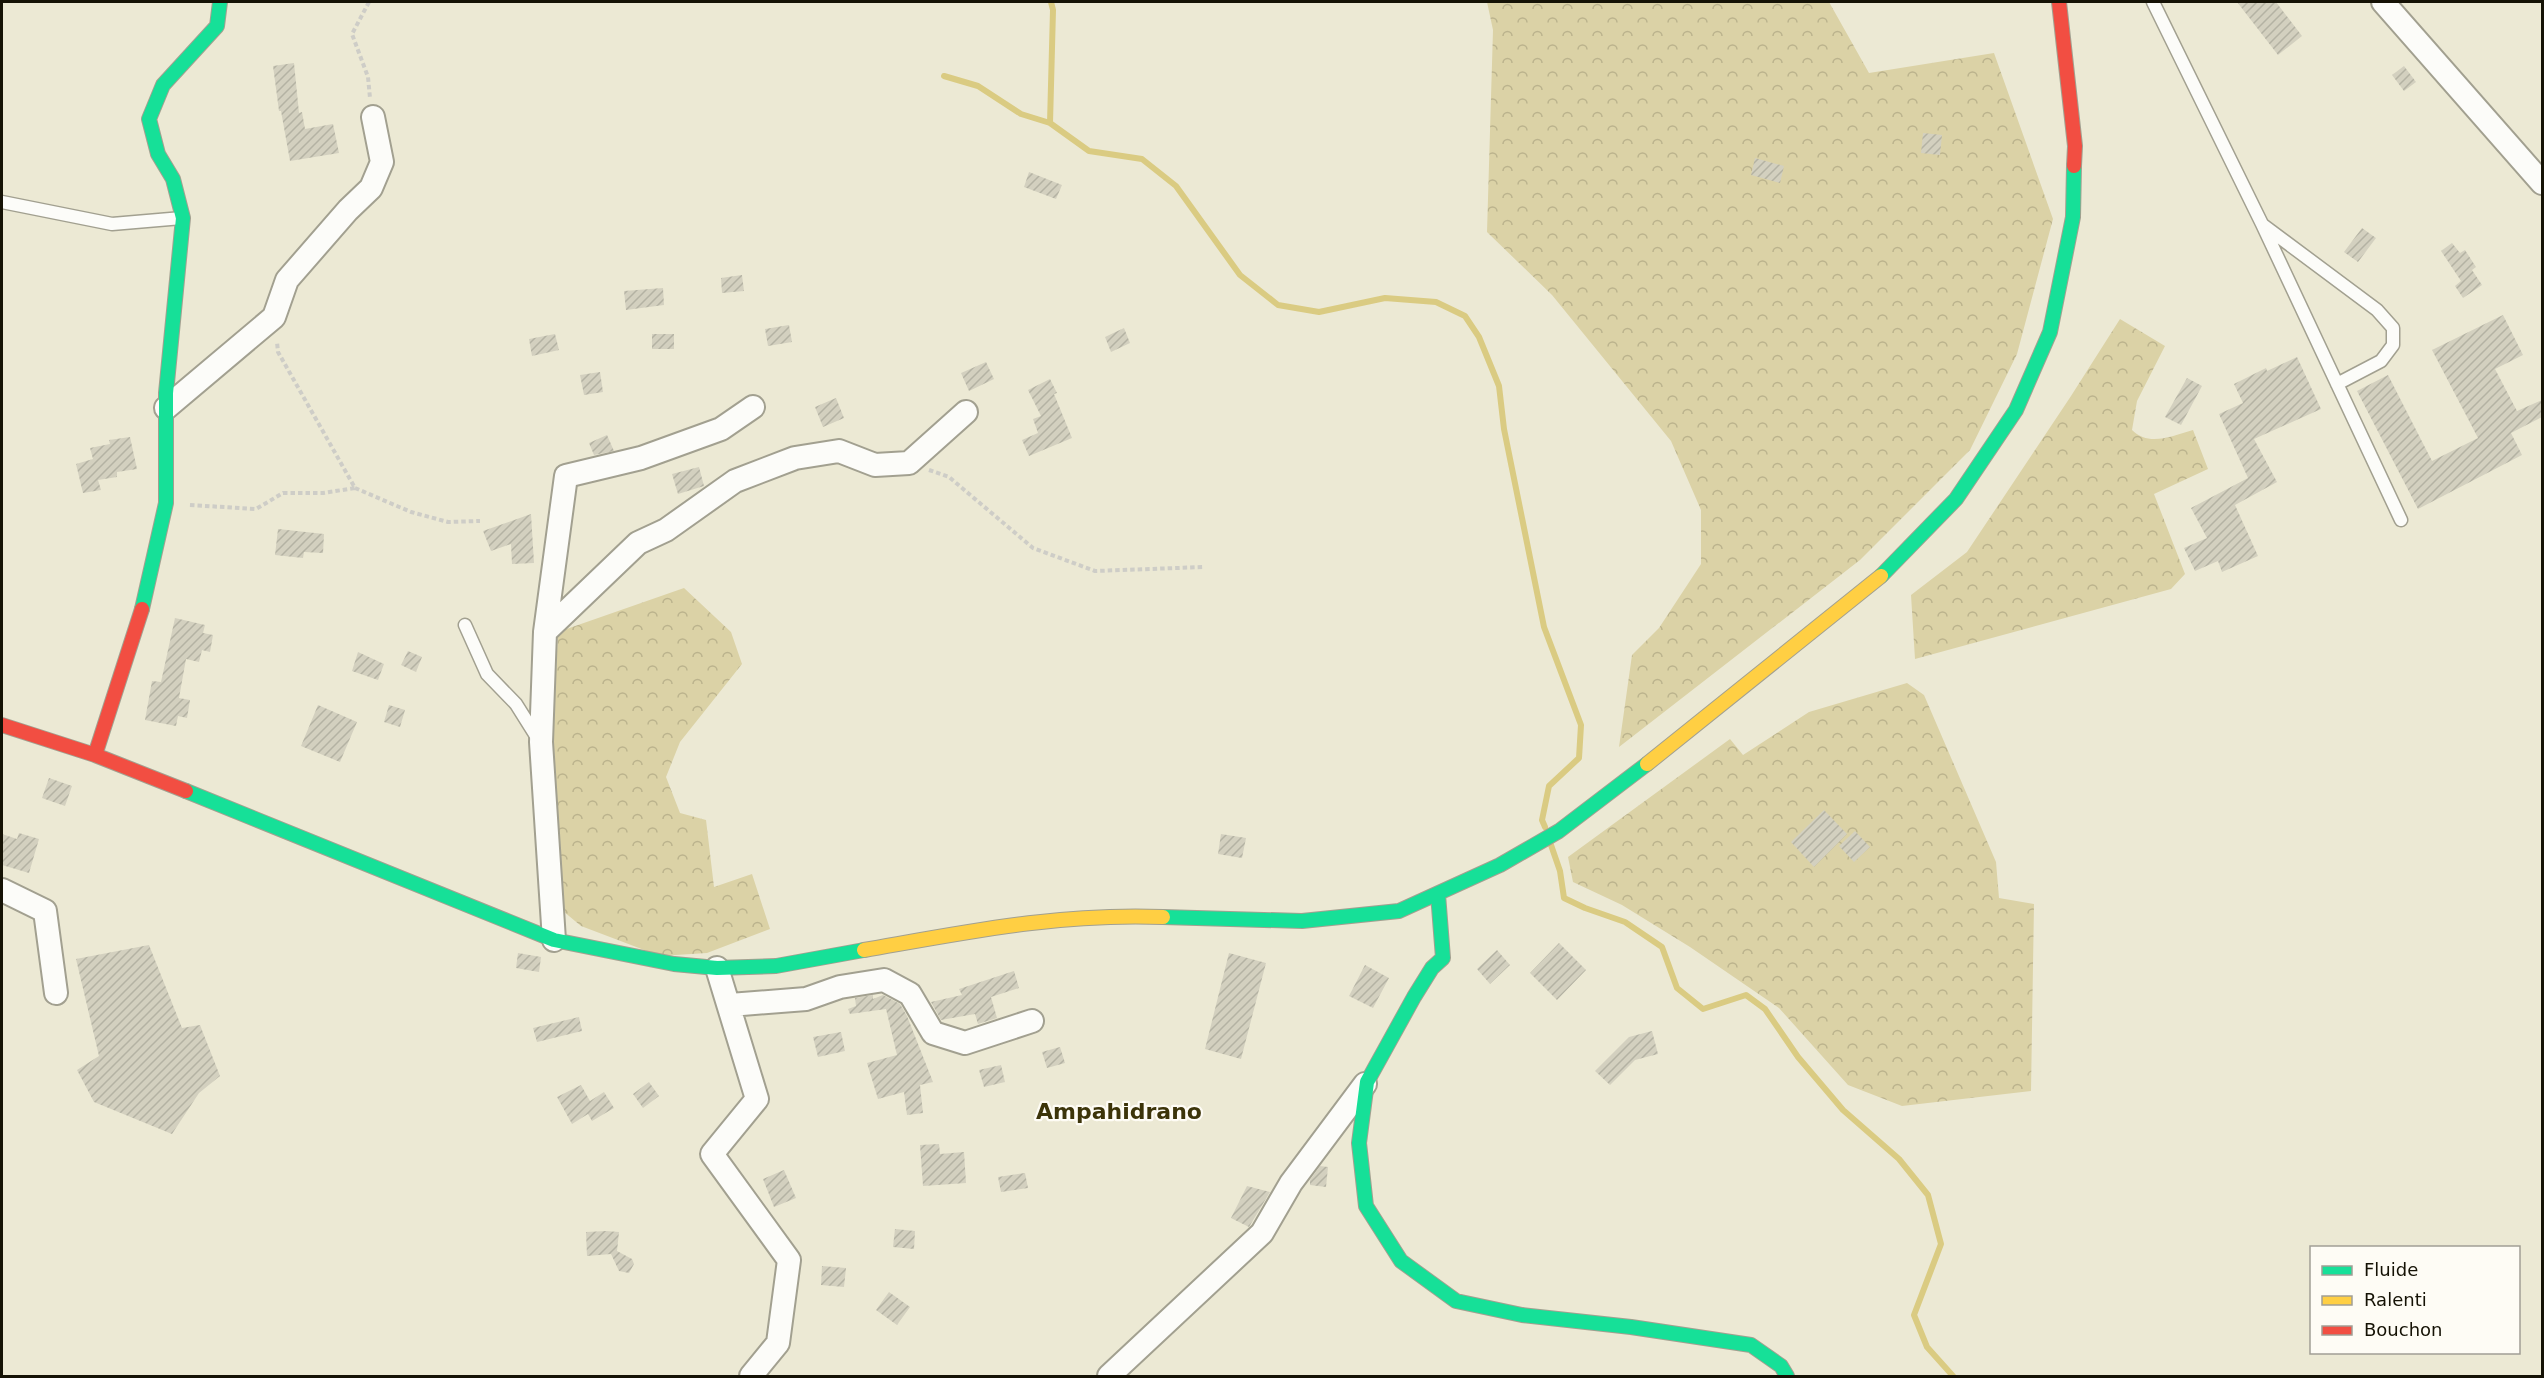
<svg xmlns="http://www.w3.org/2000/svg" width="2544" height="1378" viewBox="0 0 2544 1378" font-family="'DejaVu Sans',sans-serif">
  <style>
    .forest { fill: url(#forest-crowns) }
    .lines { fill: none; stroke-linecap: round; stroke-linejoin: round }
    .stream { stroke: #dacb82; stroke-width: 6 }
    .building { fill: url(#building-hatch) }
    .lane-casing { stroke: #a2a090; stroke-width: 15 }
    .street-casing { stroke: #a2a090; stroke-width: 26 }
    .fast-casing { stroke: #a2a090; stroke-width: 16 }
    .slow-casing { stroke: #a2a090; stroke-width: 16 }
    .jam-casing { stroke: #a2a090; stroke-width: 16 }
    .path { stroke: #cecdc7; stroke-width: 4; stroke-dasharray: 4.5 3; stroke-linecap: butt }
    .lane { stroke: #fcfcf9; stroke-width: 12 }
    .street { stroke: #fcfcf9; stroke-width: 22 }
    .fast { stroke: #16e098; stroke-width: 14 }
    .slow { stroke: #ffcf43; stroke-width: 14 }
    .jam { stroke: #f24e42; stroke-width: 14 }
    .labels { text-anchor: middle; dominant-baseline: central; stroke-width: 4.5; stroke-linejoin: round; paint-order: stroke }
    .neighbourhood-label { font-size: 22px; font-weight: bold; fill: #3c3409; stroke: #fefcf5 }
  </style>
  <defs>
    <pattern id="forest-crowns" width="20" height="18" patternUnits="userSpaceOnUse" patternTransform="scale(1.5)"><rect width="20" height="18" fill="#dbd2a6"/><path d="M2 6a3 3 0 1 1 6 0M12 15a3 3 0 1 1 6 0" fill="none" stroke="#bbb38d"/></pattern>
    <pattern id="building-hatch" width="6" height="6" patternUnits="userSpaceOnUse" patternTransform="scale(1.5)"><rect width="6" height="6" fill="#d3d0bf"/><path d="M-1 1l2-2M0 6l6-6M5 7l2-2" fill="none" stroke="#b4b2a3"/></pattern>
  </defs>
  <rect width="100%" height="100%" fill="#ece9d4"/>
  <!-- forest -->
  <path class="forest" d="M1487 2H1829L1869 73 1994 53 2053 219 2017 354 1970 450 1860 560 1619 747 1632 655 1659 628 1701 564V510L1671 441 1552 295 1487 232 1493 30Z
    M2120 319 2165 346 2137 401 2132 430C2149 447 2171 436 2193 430L2208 469 2154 494 2185 574 2171 589 1915 659 1911 595 1967 552 2071 396Z
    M684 588 731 632 742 664 680 742 666 777 680 813 706 820 714 887 752 874 770 929 707 953 660 956 581 926 563 911 553 731 558 632Z
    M1907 683 1924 695 1996 862 1999 898 2034 904 2031 1091 1902 1106 1848 1085 1779 1008 1690 947 1622 905 1573 882 1568 857 1730 739 1743 755 1809 712Z"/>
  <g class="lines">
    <!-- stream -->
    <path class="stream" d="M944 76 978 86 1021 114 1050 123 1089 151 1142 159 1176 186 1240 275 1278 305 1319 312 1385 298 1436 302 1465 316 1479 337 1499 386 1504 429 1544 627 1581 725 1579 758 1549 786 1542 820 1545 827
      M1050 123 1053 10 1051 2
      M1551 845 1560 871 1564 898 1585 908 1625 922 1662 947 1677 988 1703 1009 1746 995 1765 1009 1798 1057 1843 1110 1899 1159 1928 1195 1941 1244 1914 1315 1927 1347 1953 1376"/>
  </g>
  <!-- building -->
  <path class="building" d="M2237 2H2276L2302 36 2278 55Z
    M294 63 299 113 302 112 305 129 333 124 339 153 290 161 281 111H279L273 66Z
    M2404 66 2416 82 2404 91 2392 75Z
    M1923 133 1942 135 1940 155 1921 153Z
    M1755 158 1784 166 1780 183 1751 175Z
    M1029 172 1062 185 1056 199 1024 187Z
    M2362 228 2376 238 2358 262 2344 252Z
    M2452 243 2460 253 2465 250 2476 267 2472 270 2482 285 2463 298 2455 286 2461 281 2441 251Z
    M742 275 744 291 722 293 721 278Z
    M663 288 664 305 626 310 624 291Z
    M2503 315 2523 355 2495 369 2517 411 2542 400V417L2511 433 2522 455 2418 509 2357 391 2388 375 2432 461 2478 438 2432 350Z
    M789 325 792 342 768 346 765 329Z
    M1124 328 1130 343 1111 352 1105 337Z
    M555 334 559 350 532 356 529 339Z
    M652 334H674V349H652Z
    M2297 357 2321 409 2254 439 2277 482 2235 505 2258 556 2222 572 2218 561 2195 571 2184 548 2207 538 2191 508 2248 478 2219 414 2243 403 2234 384 2266 368 2267 371Z
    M986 362 994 379 969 391 961 373Z
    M600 372 603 392 584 395 580 375Z
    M2187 378 2202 386 2181 425 2165 417Z
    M1050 379 1057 393 1054 394 1072 438 1029 456 1022 440 1038 433 1033 419 1041 416 1028 390Z
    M836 398 844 418 823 427 815 407Z
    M607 435 614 451 594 455 589 443Z
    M130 437 137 469 117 472V477L98 480 101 490 83 493 76 464 93 459 90 448 110 444 109 440Z
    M699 467 704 486 678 494 672 474Z
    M531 514 534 563 512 564 511 544 491 551 483 531Z
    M278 529 324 534 323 553 304 552 303 558 275 555Z
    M175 618 205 625 203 633 213 635 210 652 202 650 199 662 186 659 179 698 190 700 187 718 178 716 176 726 145 720 152 681 161 682Z
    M408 651 422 657 416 672 401 665Z
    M358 652 384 664 378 680 352 671Z
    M318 705 357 722 340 762 301 746Z
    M389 705 405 710 400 727 384 722Z
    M49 778 72 786 65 806 42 798Z
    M1824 810 1847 834 1814 867 1791 842Z
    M1855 831 1870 847 1854 862 1839 846Z
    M19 833 39 839 29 873 2 865V834L17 839Z
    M1221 834 1246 838 1242 858 1218 854Z
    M1559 943 1586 970 1557 1000 1530 973Z
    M149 945 182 1028 200 1025 220 1076 199 1093 172 1134 94 1102 77 1070 99 1056 76 959Z
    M1497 950 1510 965 1490 984 1477 969Z
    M518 953 541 957 539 972 516 968Z
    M1229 953 1266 963 1241 1059 1205 1049Z
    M1365 965 1389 978 1373 1008 1349 996Z
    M1014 971 1019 988 991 997 997 1018 978 1024 975 1014 941 1020 931 1002 962 995 959 989Z
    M873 995V999L883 995 900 1004 907 1016 933 1082 920 1085 923 1113 907 1115 904 1092 878 1099 867 1063 897 1055 886 1009 850 1014 848 1009 856 1006 855 998Z
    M579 1017 582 1031 537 1042 533 1028Z
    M1652 1031 1658 1054 1635 1060 1610 1085 1595 1071 1629 1037Z
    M841 1032 845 1051 818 1057 813 1037Z
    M1060 1047 1065 1063 1047 1068 1042 1052Z
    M1001 1065 1005 1082 984 1087 979 1070Z
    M649 1082 659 1096 643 1108 633 1094Z
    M581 1085 590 1101 604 1092 614 1108 592 1121 588 1114 572 1124 557 1097Z
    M939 1144 940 1154 964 1152 966 1183 923 1186 920 1145Z
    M1320 1166 1328 1167 1326 1187 1310 1185V1180Z
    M784 1170 796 1198 774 1207 763 1179Z
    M1025 1173 1028 1188 1001 1192 998 1177Z
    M1247 1186 1270 1192 1249 1227 1231 1218Z
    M895 1229 915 1231 914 1249 893 1247Z
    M606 1231 619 1232 617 1251 632 1259 634 1264 629 1273 619 1271 611 1254 587 1256 586 1232Z
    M822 1266 846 1268 844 1287 821 1285Z
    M889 1292 910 1307 897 1325 876 1310Z"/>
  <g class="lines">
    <!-- lane casing -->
    <g class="lane-casing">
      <path id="lane" d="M2153 2 2262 224 2401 520
        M2 202 112 224 182 218
        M2263 225 2377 310 2393 328V345L2381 361 2337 384
        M465 625 487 674 516 704 538 739"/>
    </g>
    <!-- street casing -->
    <g class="street-casing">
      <path id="street" d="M2383 2 2542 183
        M166 408 274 317 287 280 348 210 371 188 382 162 373 117
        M545 632 638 543 666 530 735 481 795 458 839 451 875 465 909 463 966 412
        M2 890 45 911 56 993
        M554 940 541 742 545 632 566 476 641 458 721 429 753 407
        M717 968 757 1099 712 1154 789 1260 778 1343 751 1376
        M730 1005 806 999 840 987 884 980 910 994 933 1033 965 1043 1032 1021
        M1109 1376 1262 1233 1291 1183 1365 1084"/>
    </g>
    <!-- fast casing -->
    <g class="fast-casing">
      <path id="fast" d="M1881 576 1956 499 2016 410 2050 332 2073 217 2074 166
        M142 609 166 503V393L183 218 173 179 158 154 149 119 163 85 217 26 220 2
        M186 791 554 940 674 964 717 968 776 966 864 950
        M1438 894 1443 958 1432 968 1414 997 1367 1082 1359 1143 1366 1206 1401 1261 1456 1301 1522 1315 1631 1327 1751 1345 1781 1366 1787 1376
        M1163 917 1302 921 1399 911 1500 865 1559 831 1647 764"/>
    </g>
    <!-- slow casing -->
    <g class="slow-casing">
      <path id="slow" d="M1647 764 1881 576
        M864 950C967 932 1058 913 1163 917"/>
    </g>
    <!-- jam casing -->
    <g class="jam-casing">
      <path id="jam" d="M2059 2 2075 146 2074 166
        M2 725 95 755 186 791
        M95 755 142 609"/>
    </g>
    <!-- path -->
    <path class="path" d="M369 2 352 34 368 77 370 98
      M929 470 949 477 1033 548 1095 571 1204 567
      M355 488 411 512 448 522 480 521
      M190 505 256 509 283 493H323L355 488 278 352 277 342"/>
    <!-- lane -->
    <use href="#lane" class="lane"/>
    <!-- street -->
    <use href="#street" class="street"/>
    <!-- fast -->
    <use href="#fast" class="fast"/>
    <!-- slow -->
    <use href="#slow" class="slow"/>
    <!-- jam -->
    <use href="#jam" class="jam"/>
  </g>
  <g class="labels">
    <!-- neighbourhood labels -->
    <g class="neighbourhood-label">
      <text x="1119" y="1111">Ampahidrano</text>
    </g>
  </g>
  <!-- border -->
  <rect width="2544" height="1378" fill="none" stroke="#151205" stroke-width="6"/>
  <!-- legend -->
  <rect x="2310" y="1246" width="210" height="108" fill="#fefcf5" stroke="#a19e95" stroke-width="1.5"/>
  <rect x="2322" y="1266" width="30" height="9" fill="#16e098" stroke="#a19e95" stroke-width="1.5"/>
  <text x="2364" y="1276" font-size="18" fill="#151205">Fluide</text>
  <rect x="2322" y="1296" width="30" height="9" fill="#ffcf43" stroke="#a19e95" stroke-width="1.5"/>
  <text x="2364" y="1306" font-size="18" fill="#151205">Ralenti</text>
  <rect x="2322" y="1326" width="30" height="9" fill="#f24e42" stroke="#a19e95" stroke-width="1.5"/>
  <text x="2364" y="1336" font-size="18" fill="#151205">Bouchon</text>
</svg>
